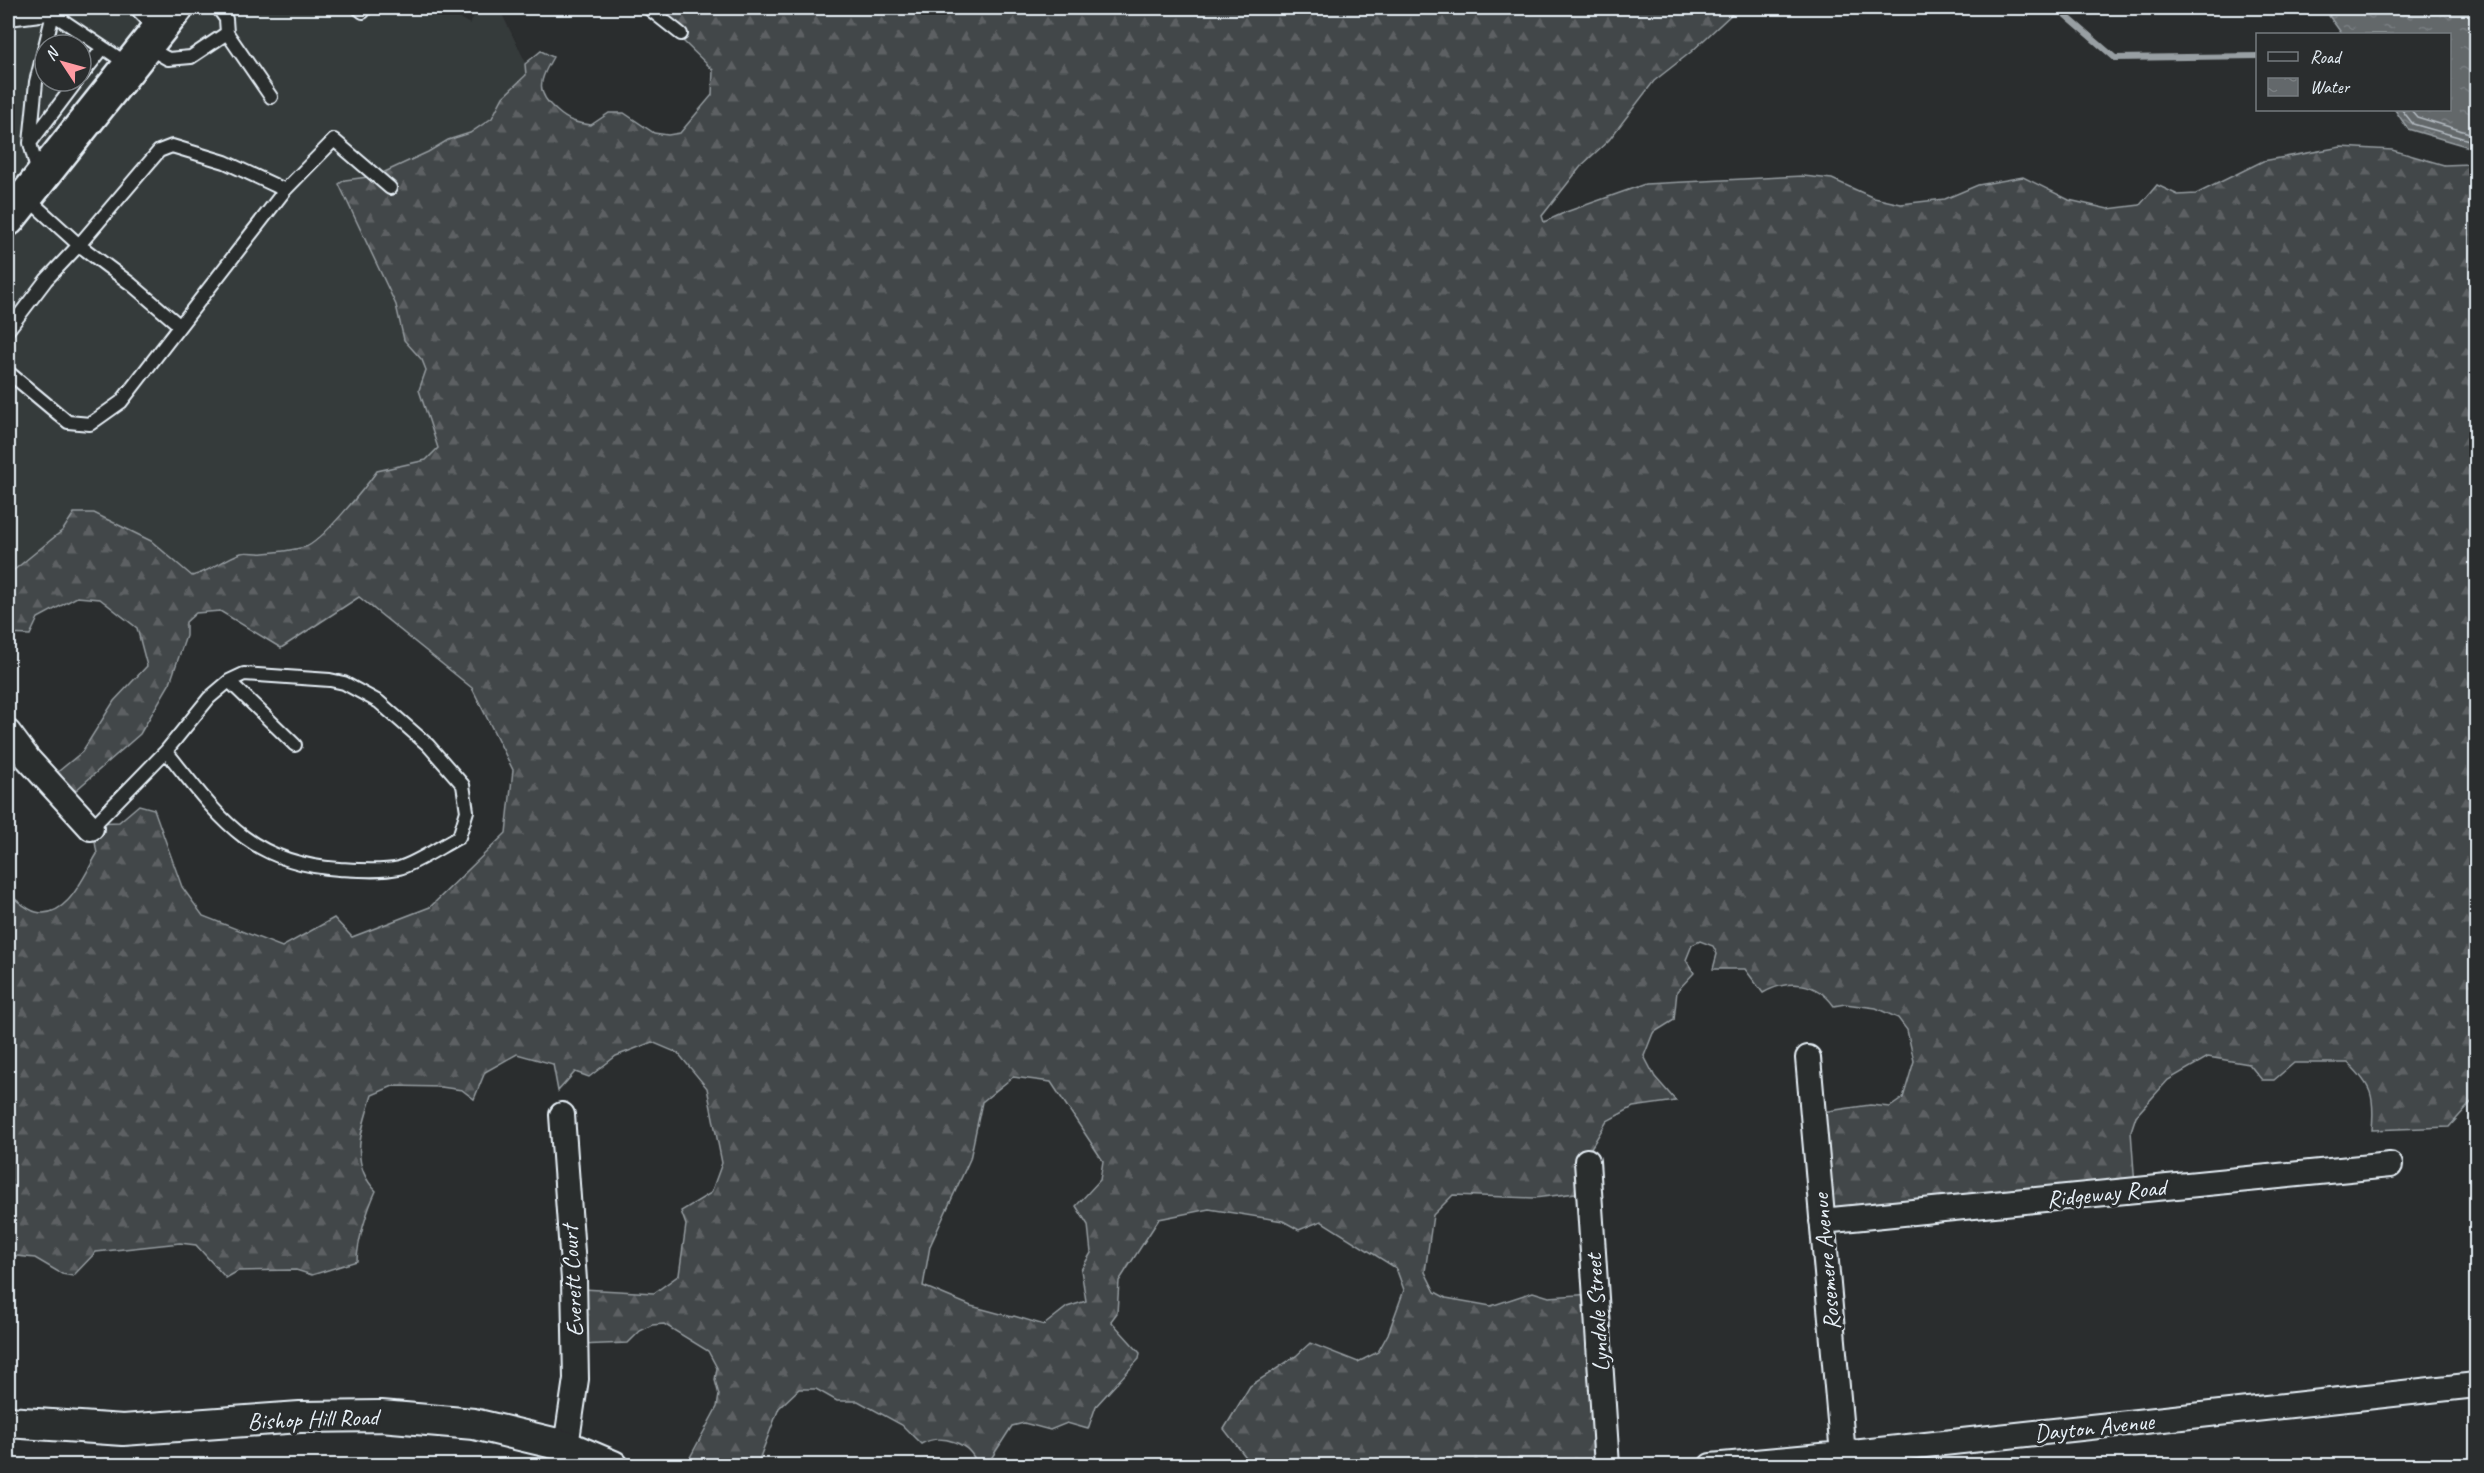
<svg xmlns="http://www.w3.org/2000/svg" width="2484" height="1473" viewBox="0 0 2484 1473" font-family="Caveat,sans-serif">
  <style>
    .built { fill: #363a3b; fill-rule: evenodd }
    .forest { fill: url(#forest-firs); stroke: #959ca0; stroke-width: 1.5; fill-rule: evenodd }
    .water { fill: url(#water-ripples); stroke: #989fa3; stroke-width: 1.5 }
    .lines { fill: none; stroke-linecap: round; stroke-linejoin: round }
    .shore { stroke: #b3bac0; stroke-width: 1.5 }
    .stream { stroke: #989fa3; stroke-width: 6 }
    .service-casing { stroke: #e8f1f8; stroke-width: 16 }
    .minor-casing { stroke: #e8f1f8; stroke-width: 28 }
    .tertiary-casing { stroke: #e8f1f8; stroke-width: 34 }
    .trunk-casing { stroke: #e8f1f8; stroke-width: 38 }
    .service { stroke: #2a2d2e; stroke-width: 12 }
    .minor { stroke: #2a2d2e; stroke-width: 24 }
    .tertiary { stroke: #2a2d2e; stroke-width: 30 }
    .trunk { stroke: #2a2d2e; stroke-width: 33 }
    .labels { text-anchor: middle; dominant-baseline: central; stroke-width: 6; stroke-linejoin: round; paint-order: stroke }
    .street-label { font-size: 24px; fill: #e8f1f8; stroke: #2a2d2e }
  </style>
  <defs>
    <pattern id="forest-firs" width="22" height="20" patternUnits="userSpaceOnUse" patternTransform="scale(1.5)"><rect width="22" height="20" fill="#424648"/><path d="M5 1l3.5 6h-7zM16 11l3.5 6h-7z" fill="#5d6163"/></pattern>
    <pattern id="water-ripples" width="26" height="14" patternUnits="userSpaceOnUse" patternTransform="scale(1.5)"><rect width="26" height="14" fill="#63686b"/><path d="M2 4q2-2 4 0t4 0M15 11q2-2 4 0t4 0" fill="none" stroke="#797e81"/></pattern>
  </defs>
  <rect width="100%" height="100%" fill="#2a2d2e"/>
  <filter id="ink" filterUnits="userSpaceOnUse"><feTurbulence type="fractalNoise" baseFrequency=".0167" numOctaves="2"/><feDisplacementMap in="SourceGraphic" scale="12" xChannelSelector="R" yChannelSelector="G"/><feConvolveMatrix kernelMatrix="1 2 1 2 8 2 1 2 1" color-interpolation-filters="sRGB"/></filter>
  <g filter="url(#ink)">
    <!-- built -->
    <path class="built" d="M78 8H400L405 13 418 8H441L470 24 478 8H499L526 63V74L503 97 492 118 470 133 448 140 428 152 381 174 396 305 404 340 422 360 426 370 419 390 438 448 425 460 377 471 361 494 309 547 262 554 242 552 236 556 222 560 209 572 192 576 151 541 94 513 63 530 8 575V24L66 13ZM45 45H81V81H45Z"/>
    <!-- forest -->
    <path class="forest" d="M657 8H1736L1735 11 1691 52 1654 81 1609 140 1582 165 1542 216 1544 222 1566 212 1645 184 1803 176 1832 179 1874 198 1901 204 1945 199 1978 185 2023 177 2069 200 2108 209 2140 205 2157 185 2178 195 2196 194 2263 161 2341 147 2392 150 2444 165 2470 164 2476 161V1097L2449 1127 2372 1130C2375 1096 2372 1086 2348 1063H2294L2274 1080H2262L2249 1064 2208 1057 2168 1080 2136 1116 2131 1131 2135 1186 1830 1218 1822 1112 1870 1105 1890 1107 1903 1098 1914 1061 1907 1030 1898 1018 1876 1008 1845 1004 1834 1006C1817 982 1789 978 1763 993L1745 969H1713L1717 954 1713 946 1700 941 1692 945 1686 960 1694 973 1677 991 1674 1020 1653 1033 1644 1056 1655 1077 1676 1101 1633 1107 1607 1121 1585 1158 1584 1192 1534 1198 1453 1195 1433 1215 1425 1272 1435 1292 1446 1298 1491 1306 1533 1292 1549 1297 1592 1294 1606 1465H1252L1224 1429 1250 1386 1296 1356 1310 1343 1358 1362 1378 1352 1388 1334 1404 1290 1396 1268 1321 1221 1299 1230 1283 1221 1209 1209 1159 1219 1119 1281 1117 1313 1111 1321 1140 1353 1139 1359 1096 1406 1088 1429 1067 1423 1050 1430 1024 1423 1012 1426 987 1465H977C971 1442 940 1433 921 1444L902 1425 858 1401H837L816 1389H799L779 1408 757 1465H686L717 1407 719 1395 715 1380 717 1368 708 1351 664 1324 652 1325 640 1331 628 1343 578 1345 583 1289 654 1293 679 1275 686 1225 681 1211 711 1193 722 1163 707 1088 678 1053 652 1042 616 1056 589 1077 575 1072 558 1091 553 1064 517 1054 485 1072 474 1099 462 1090 441 1087 393 1086 372 1095C362 1129 348 1162 376 1191 368 1208 357 1242 357 1261L312 1275 296 1270 238 1271 226 1278 196 1245 180 1243 96 1252 73 1276 62 1274 35 1258 8 1255V894C16 899 27 910 36 912 67 920 84 875 97 854L92 823 119 822 139 805 154 809 182 887 203 916 282 947 334 918 352 937 430 907 506 833 513 770 472 688 359 597 281 648 220 611 196 613 186 622V636L170 683 140 734 67 798 48 780 82 752 114 701 147 666 137 628 100 599 77 597 38 618 30 635 8 634V575L63 530 74 513H94L151 541 192 576C211 571 224 559 241 553 247 551 257 554 264 553 277 552 292 550 305 547 320 544 367 485 377 471L426 460 438 448 419 390 426 370 422 360 404 340 396 305 339 184 345 180 376 176 428 152 448 140 470 133 492 118 503 97 526 75 525 64 541 51 553 57C540 80 534 92 557 111 568 121 576 123 591 125L609 113H624L654 133 668 135 680 133 712 95 713 70 679 37 672 19ZM1013 1077 1051 1082 1103 1161 1100 1180 1076 1206 1088 1225 1091 1253 1081 1270 1086 1301 1067 1307 1044 1325 1014 1316 1012 1317 971 1306 923 1286 930 1246 970 1159 982 1102Z"/>
    <!-- water -->
    <path class="water" d="M2333 8H2476V149L2408 129 2395 110H2450V34H2342L2329 16Z"/>
    <g class="lines">
      <!-- shore -->
      <path class="shore" d="M2402 110 2413 124 2476 142
        M2411 110 2417 117 2476 135"/>
      <!-- stream -->
      <path class="stream" d="M2057 8 2115 58 2258 56"/>
      <!-- service casing -->
      <g class="service-casing">
        <path id="service" d="M358 8 363 12 366 8
          M648 8 681 34
          M47 10 129 65
          M227 33 271 97
          M147 47 168 59 191 57 227 33 226 19 218 8
          M81 76 103 48
          M31 142 77 81
          M38 174 30 143 36 82 53 14
          M26 197 79 245 159 151 172 146 225 162 285 190 334 140 390 188
          M8 330 46 280 79 245 131 284 179 325
          M8 372 68 422 90 424 121 402 285 190
          M229 681 295 745
          M91 828 166 751 209 698 229 681 244 674 330 680 344 683 379 702 428 745 463 785 467 811 459 837C443 845 415 864 399 868 381 872 357 870 339 869 248 863 219 817 166 751"/>
      </g>
      <!-- minor casing -->
      <g class="minor-casing">
        <path id="minor" d="M144 8 162 26
          M8 13 47 8
          M8 732 28 759 91 828
          M1808 1058 1844 1466
          M562 1115 574 1280 576 1379 566 1446
          M1587 1161 1607 1466
          M1822 1221 2390 1165
          M1711 1466 1843 1454 2476 1385"/>
      </g>
      <!-- tertiary casing -->
      <g class="tertiary-casing">
        <path id="tertiary" d="M8 1422 123 1430 300 1417 381 1416 474 1424 566 1446 613 1466"/>
      </g>
      <!-- trunk casing -->
      <g class="trunk-casing">
        <path id="trunk" d="M8 219 176 8"/>
      </g>
      <!-- service -->
      <use href="#service" class="service"/>
      <!-- minor -->
      <use href="#minor" class="minor"/>
      <!-- tertiary -->
      <use href="#tertiary" class="tertiary"/>
      <!-- trunk -->
      <use href="#trunk" class="trunk"/>
    </g>
  </g>
  <g class="labels">
    <!-- street labels -->
    <g class="street-label">
      <text transform="translate(2106 1193) rotate(-6)">Ridgeway Road</text>
      <text transform="translate(1826 1262) rotate(-95)">Rosemere Avenue</text>
      <text transform="translate(572 1281) rotate(-93)">Everett Court</text>
      <text transform="translate(1597 1313) rotate(-94)">Lyndale Street</text>
      <text transform="translate(313 1419) rotate(-2)">Bishop Hill Road</text>
      <text transform="translate(2094 1427) rotate(-6)">Dayton Avenue</text>
    </g>
  </g>
  <!-- margin -->
  <rect width="2484" height="1473" fill="none" stroke="#2a2d2e" stroke-width="30"/>
  <rect x="15" y="15" width="2454" height="1443" fill="none" stroke="#e8f1f8" stroke-width="2" filter="url(#ink)"/>
  <!-- legend -->
  <rect x="2256" y="33" width="195" height="78" fill="#2a2d2e" stroke="#767b7f" stroke-width="1.5"/>
  <rect x="2268" y="52" width="30" height="9" fill="#2a2d2e" stroke="#767b7f" stroke-width="1.5"/>
  <text x="2310" y="63" font-size="18" fill="#e8f1f8">Road</text>
  <rect x="2268" y="78" width="30" height="18" fill="url(#water-ripples)" stroke="#767b7f" stroke-width="1.5"/>
  <text x="2310" y="93" font-size="18" fill="#e8f1f8">Water</text>
  <!-- north arrow -->
  <g transform="translate(63 63) rotate(306)"><circle r="28" fill="#2a2d2e" stroke="#767b7f" stroke-width="1.5"/>
  <path d="M0-4.5L10 22L0 15L-10 22Z" fill="#ff9aa2"/>
  <text y="-9" font-size="16" font-weight="bold" text-anchor="middle" fill="#e8f1f8">N</text>
  </g>
</svg>
